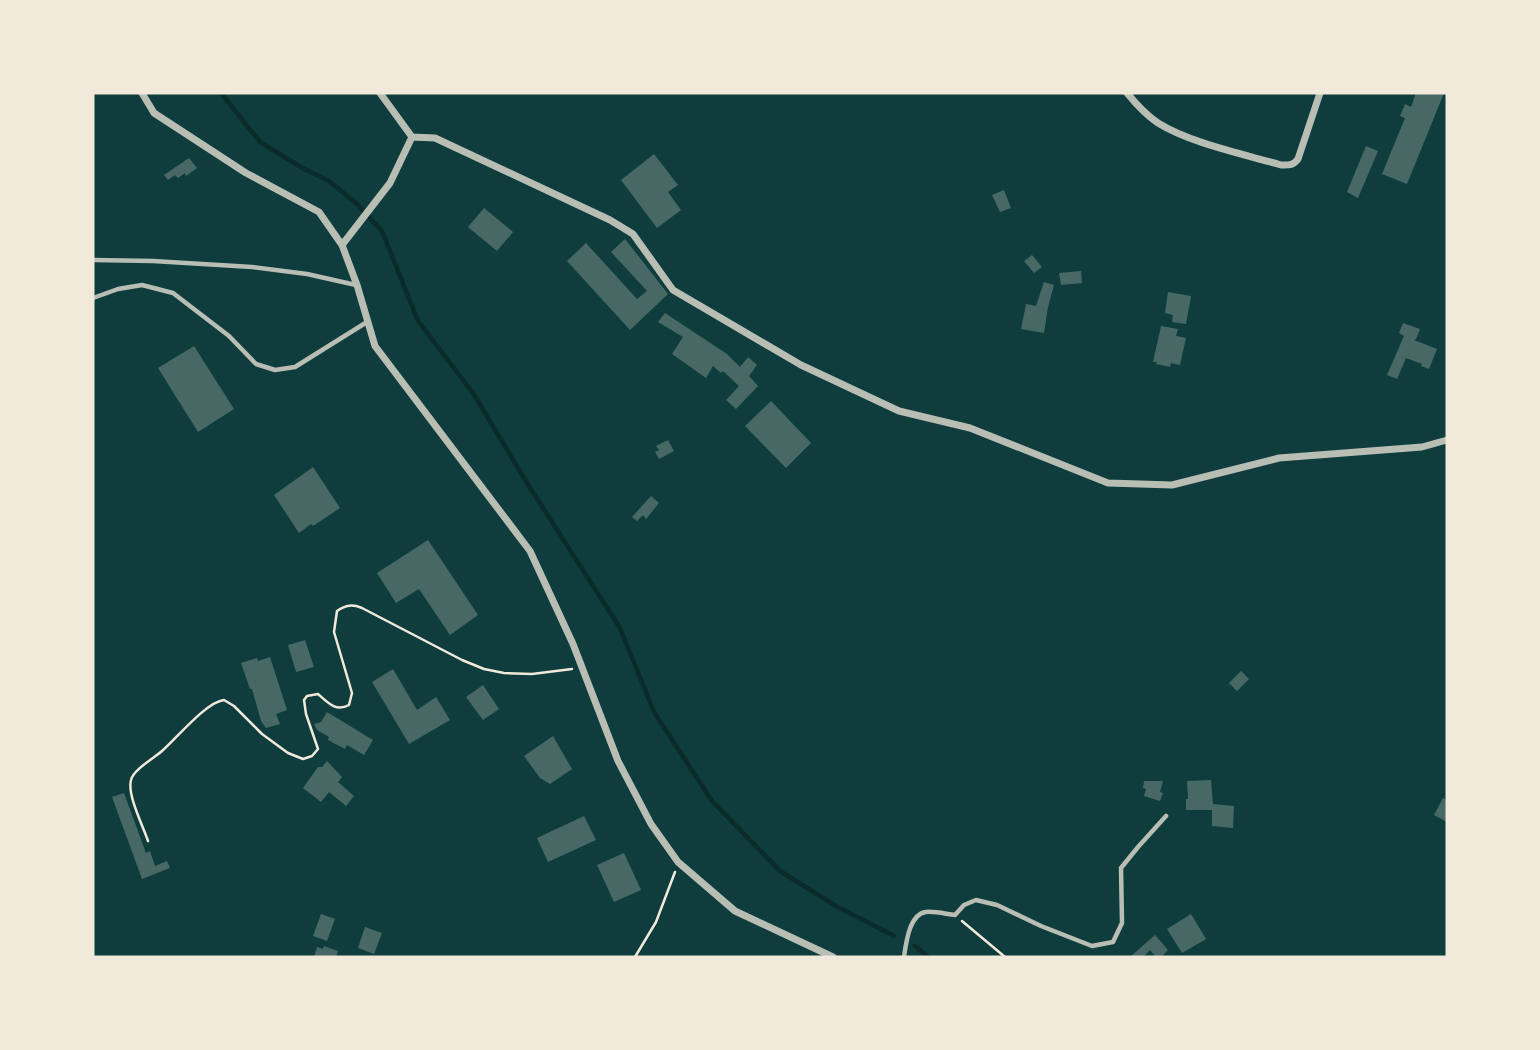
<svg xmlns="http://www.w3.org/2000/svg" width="1540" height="1050" viewBox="0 0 1540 1050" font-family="Overpass,sans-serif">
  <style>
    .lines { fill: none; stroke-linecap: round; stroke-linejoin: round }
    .stream { stroke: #0a2a2b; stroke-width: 4.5 }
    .building { fill: #486865 }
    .path { stroke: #f1e9da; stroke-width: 2.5 }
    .service { stroke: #b8beb3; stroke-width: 4.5 }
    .minor { stroke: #b8beb3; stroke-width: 7 }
  </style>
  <rect width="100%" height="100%" fill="#0f3d3e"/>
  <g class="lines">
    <!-- stream -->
    <path class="stream" d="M221 93 260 142 304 169 329 181 356 203 382 231 418 321 473 393 527 483 620 628 654 712 712 801 780 871 836 906 894 936
      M915 946 928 957"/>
  </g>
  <!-- building -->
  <path class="building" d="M1416 93H1444L1407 184 1382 174 1405 118 1400 116 1405 104 1411 107Z
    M1366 146 1378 151 1358 198 1347 192Z
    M654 154 678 185 668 192 681 210 657 228 621 180Z
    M189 158 197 168 186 176 185 173 178 178 175 175 168 180 164 175Z
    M1004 190 1011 208 1000 212 992 195Z
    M484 208 513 232 497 251 468 227Z
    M625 239 668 294 630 330 567 261 586 243 637 299 647 291 611 252Z
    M1032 255 1042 267 1034 273 1024 261Z
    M1081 271 1082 283 1061 285 1059 273Z
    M1044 282 1054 285 1048 307 1044 333 1021 329 1026 304 1036 306Z
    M1168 292 1191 296 1186 324 1172 322 1173 315 1165 313Z
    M665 313 727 354 740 367 748 357 757 365 749 376 758 386 736 409 726 400 739 386 723 371 721 373 713 366 706 378 672 354 683 337 658 322Z
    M1403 323 1420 329 1416 339 1414 340 1437 349 1429 369 1421 366 1422 364 1406 358 1397 379 1387 375 1404 336 1399 333Z
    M1161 326 1178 329 1176 336 1186 338 1180 365 1171 363 1170 367 1156 364 1157 362H1153Z
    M194 346 234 409 198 432 158 368Z
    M771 401 811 443 786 468 745 426Z
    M668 440 674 451 659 459 655 452 659 450 656 446Z
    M313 467 340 508 313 526 311 524 299 533 274 495Z
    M651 496 659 503 646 519 643 515 637 521 632 517Z
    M428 540 478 615 450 635 419 589 396 603 377 573Z
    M305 640 314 667 296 672 288 645Z
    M270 657 287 710 276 714 280 724 266 728 261 721 252 689H250L241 663 257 658 258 661Z
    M393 669 417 710 436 697 450 720 409 744 372 682Z
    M1241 671 1249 679 1237 691 1229 683Z
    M483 685 499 709 483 720 466 697Z
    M327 712 373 740 364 755 347 745 345 749 328 740 329 737 317 730 314 724 321 722Z
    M553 736 572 769 550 784 540 778 524 756Z
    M327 761 342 777 338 782 354 796 346 806 329 792 321 802 303 788 318 767H322Z
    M1211 780 1213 804 1234 806 1233 828 1212 826V810H1186V799H1188L1187 781Z
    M1144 781H1163L1160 792 1163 793 1160 801 1144 796 1146 789 1143 788Z
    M124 793 146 853 150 851 155 866 167 861 170 868 142 879 112 797Z
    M1443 798 1447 800V822L1434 815Z
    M584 816 596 840 548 862 537 838Z
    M624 853 641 890 614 902 597 865Z
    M321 914 335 919 327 941 313 936Z
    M1191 914 1206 939 1182 953 1167 929Z
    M365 927 382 933 374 954 358 948Z
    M1155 935 1168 950 1161 957H1156L1150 950 1144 956 1145 957H1130Z
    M324 946 338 951 336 957H314L317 947 323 949Z"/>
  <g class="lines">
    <!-- path -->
    <path class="path" d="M148 841C143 826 127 795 131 780 133 770 154 758 162 751 177 738 206 702 224 700L234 706 262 734 288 753 303 759 312 756 318 749 306 714 304 700 307 696 318 694C328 703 336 712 349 705L352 693 334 632 337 611C346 605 352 604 362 608L462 660 484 669 504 673 532 674 572 669
      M962 921 1005 957
      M635 957 656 922 675 872"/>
    <!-- service -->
    <path class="service" d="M93 260 153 261 252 267 307 274 356 285
      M93 298 118 289 142 285 173 293 229 336 256 364 275 370 295 367 367 322
      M904 957C906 944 909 914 926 912 935 911 946 914 955 915L964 905 976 900 997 905 1041 926 1092 946 1113 942 1122 923 1121 868 1138 847 1166 816"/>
    <!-- minor -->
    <path class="minor" d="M142 93 154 113 246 173 319 212 342 245 357 285 375 346 530 551 573 644 618 761 651 824 678 862 735 911 833 957
      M1127 93C1136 104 1146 115 1158 123 1190 143 1243 154 1281 165 1288 165 1293 166 1298 159L1320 93
      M412 137 435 138 610 220 633 234 673 290 801 365 899 411 970 428 1108 483 1172 485 1279 458 1422 447 1447 440
      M342 245 390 183 412 137 380 93"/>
  </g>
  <!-- border -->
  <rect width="1540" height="1050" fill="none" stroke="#f1e9da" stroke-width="189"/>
</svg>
